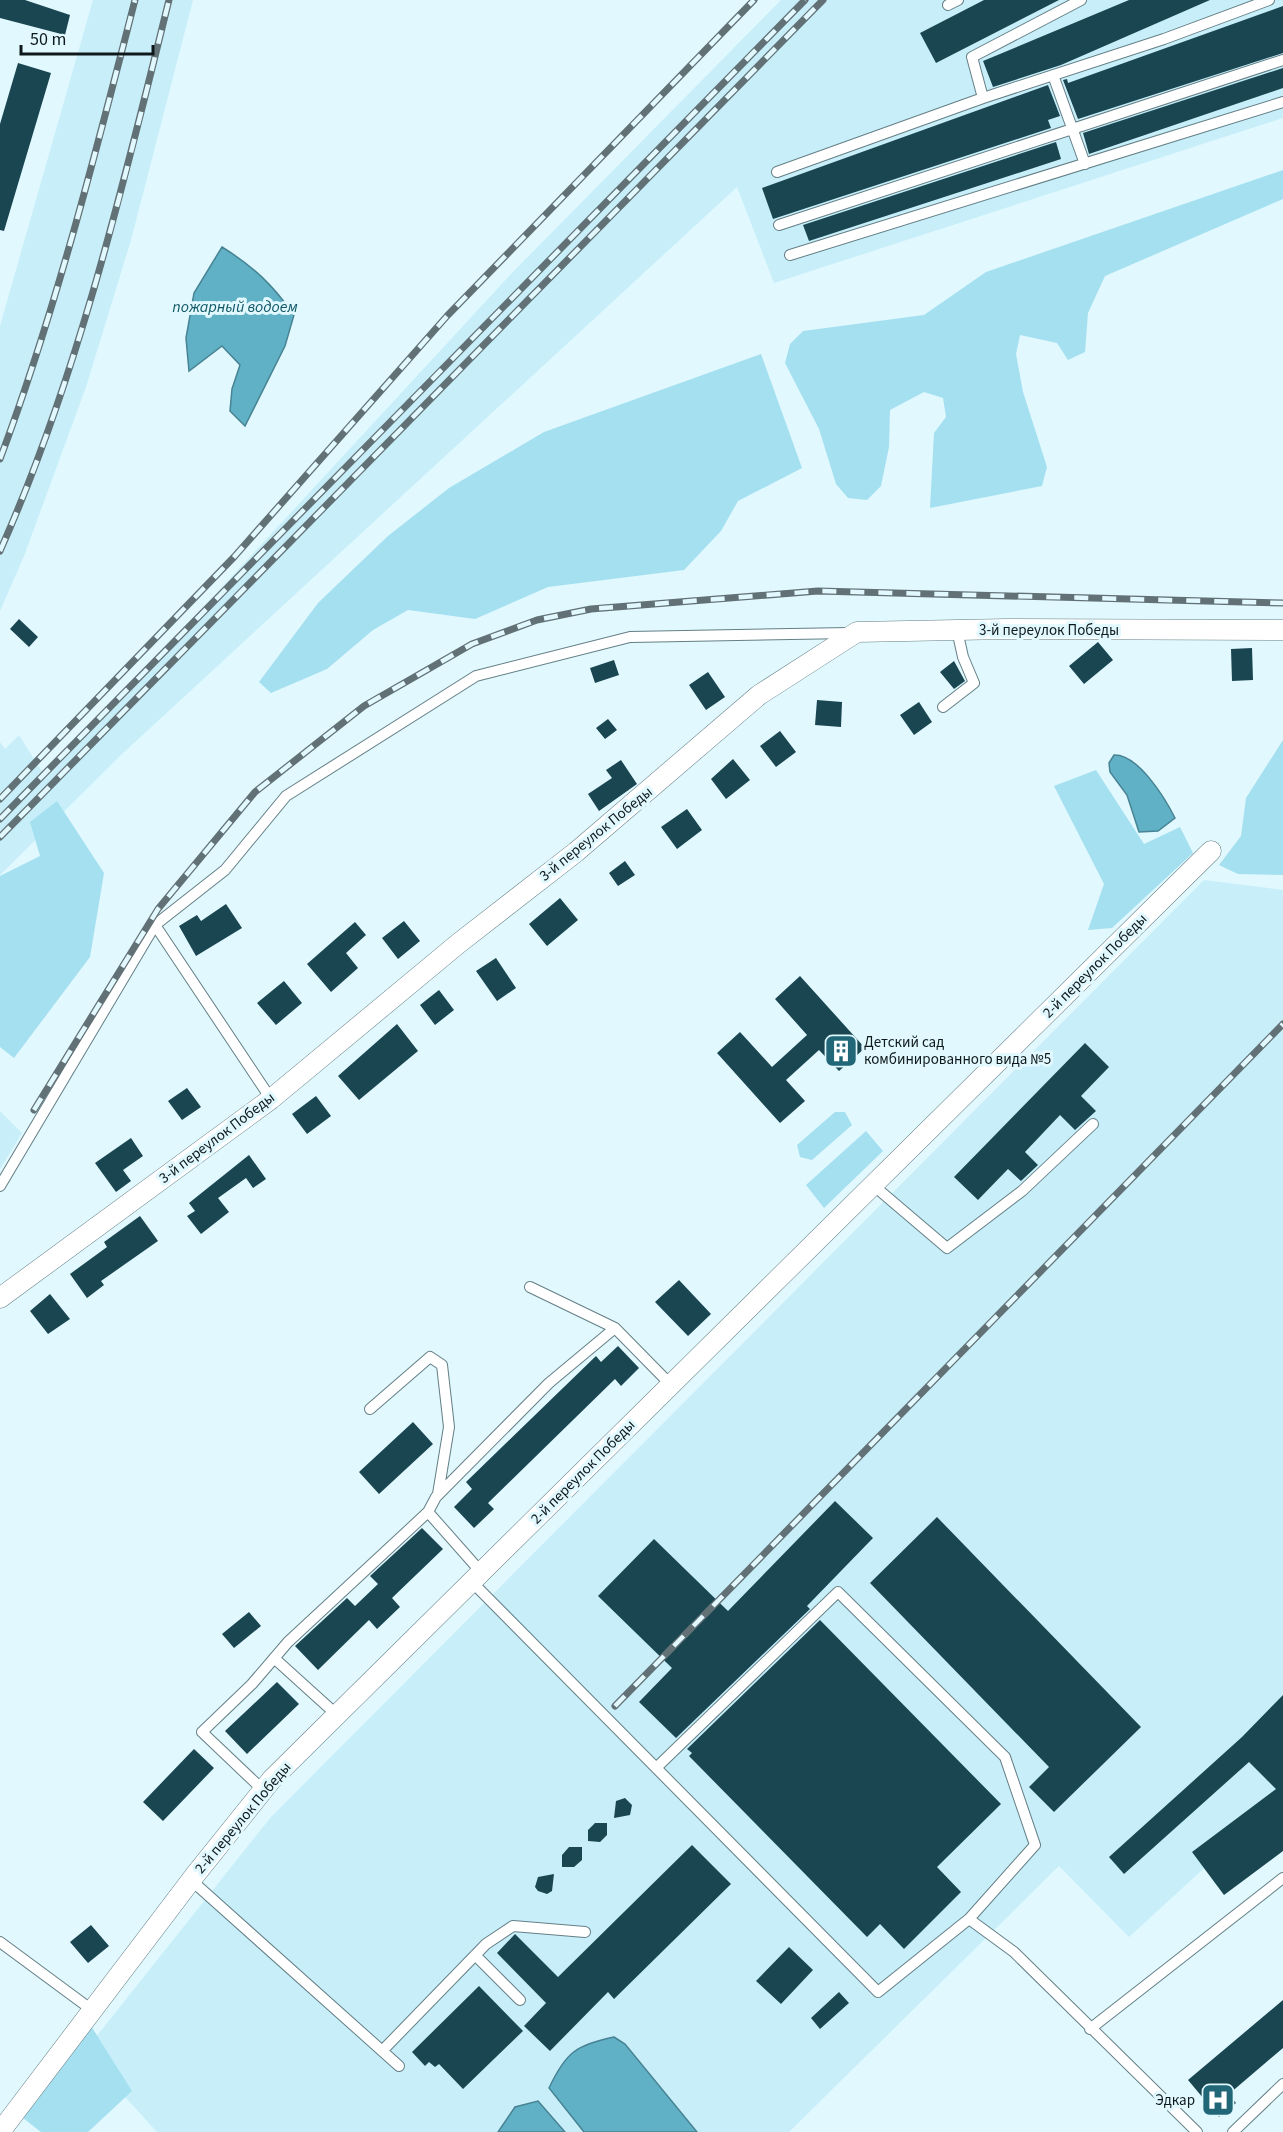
<svg xmlns="http://www.w3.org/2000/svg" width="1283" height="2132" viewBox="0 0 1283 2132" font-family="'Source Sans 3',sans-serif">
  <style>
    .built { fill: #c8eff9 }
    .green { fill: #a5e0f0 }
    .water { fill: #60b1c6; stroke: #488393; stroke-width: 1.5 }
    .building { fill: #1a4651 }
    .lines { fill: none; stroke-linecap: round; stroke-linejoin: round }
    .lane-casing { stroke: #647f86; stroke-width: 12 }
    .street-casing { stroke: #647f86; stroke-width: 21 }
    .lane { stroke: #fff; stroke-width: 10 }
    .street { stroke: #fff; stroke-width: 20 }
    .rail-casing { stroke: #627175; stroke-width: 7 }
    .rail { stroke: #e0f8fe; stroke-width: 4.5; stroke-dasharray: 14; stroke-linecap: butt }
    .labels { text-anchor: middle; dominant-baseline: central; stroke-width: 6; stroke-linejoin: round; paint-order: stroke }
    .street-label { font-size: 15px; fill: #0f191c; stroke: #e0f8fe }
    .poi-label { font-size: 15px; fill: #0f191c; stroke: #e0f8fe; text-anchor: start }
    .water-label { font-size: 16px; font-style: italic; fill: #125866; stroke: #e0f8fe }
  </style>
  <rect width="100%" height="100%" fill="#e0f8fe"/>
  <!-- built -->
  <path class="built" d="M93 0H193L131 240 86 387 24 556 0 611V326Z
    M781 0H1283V118L774 283 737 187 122 754 0 875V742L5 749 19 735 46 778 511 274Z
    M1204 880 1283 890V1796L1129 1937 1059 1866 789 2132H157L84 2052 271 1817Z
    M0 1111 22 1133 0 1169Z"/>
  <!-- green -->
  <path class="green" d="M1283 170V199L1105 276 1088 313 1085 352 1068 360 1057 343 1020 335 1016 354 1023 392 1047 467 1042 486 930 508 934 433 946 417 943 398 924 392 890 410 889 447 881 486 867 500 848 498 836 484 819 429 785 363 790 344 803 331 924 315 986 272Z
    M761 354 802 468 738 501 721 531 684 570 548 587 475 619 408 610 373 630 327 669 271 693 259 682 318 603 388 536 449 488 544 432Z
    M1283 740V875L1238 874 1219 865 1241 836 1246 798Z
    M1096 770 1144 844 1180 827 1193 853 1112 928 1088 930 1104 884 1054 786Z
    M57 801 104 873 90 957 14 1058 0 1047V876L40 856 30 822Z
    M835 1112H845L852 1125 812 1160 800 1157 797 1145Z
    M866 1131 883 1151 824 1208 806 1185Z
    M91 2026 132 2091 88 2132H41L23 2118Z"/>
  <!-- water -->
  <path class="water" d="M222 247C254 267 272 284 294 315L285 346 245 426 230 411 232 389 240 365 222 346 189 371 186 338 194 293Z
    M1114 755C1138 754 1165 798 1175 818L1158 831 1139 832 1127 795 1110 772 1109 763Z
    M614 2037 625 2044 697 2132H584L549 2088C566 2052 576 2045 614 2037Z
    M538 2101 565 2132H498L515 2107Z"/>
  <!-- building -->
  <path class="building" d="M0 0H25L70 15 65 35 0 18Z
    M984 0H1059L936 63 920 33Z
    M1129 0H1210L1061 65 993 87 983 61Z
    M1283 6V53L1078 119 1063 80 1067 79 1068 83Z
    M18 63 51 73 4 231 0 230V124Z
    M1283 68V88L1089 154 1083 133Z
    M1048 85 1060 116 1048 120 1051 128 773 219 762 188Z
    M1056 142 1061 159 809 241 803 225Z
    M19 619 38 637 29 647 10 629Z
    M1098 642 1113 660 1084 684 1069 666Z
    M1252 648 1253 680 1232 681 1231 649Z
    M614 660 619 675 595 683 590 668Z
    M954 661 965 681 954 689 940 672Z
    M708 672 725 697 706 710 689 685Z
    M817 700 842 702 841 727 815 725Z
    M919 702 932 722 914 735 900 715Z
    M608 719 617 730 605 739 596 728Z
    M780 731 796 752 776 767 760 746Z
    M733 759 750 780 726 799 711 779Z
    M621 760 637 784 599 811 588 794 612 778 606 770Z
    M687 809 702 830 677 849 661 827Z
    M625 861 635 875 618 886 609 873Z
    M560 898 578 920 547 946 529 924Z
    M226 904 242 928 196 956 179 926 197 915 201 921Z
    M404 921 420 941 398 959 382 938Z
    M355 922 366 935 346 953 358 968 331 992 307 964Z
    M496 958 516 988 497 1001 476 971Z
    M800 976 865 1048 839 1071 819 1050 786 1080 805 1101 780 1123 717 1053 740 1032 772 1067 807 1035 775 999Z
    M284 981 302 1003 276 1025 257 1003Z
    M439 990 454 1010 435 1025 420 1005Z
    M397 1024 418 1051 359 1100 338 1076Z
    M1085 1043 1109 1067 1081 1096 1096 1111 1075 1130 1060 1115 1025 1152 1038 1165 1021 1181 1008 1169 978 1200 954 1177Z
    M187 1088 201 1107 182 1120 168 1101Z
    M316 1096 331 1116 307 1134 292 1114Z
    M131 1138 143 1156 123 1170 131 1181 116 1192 95 1163Z
    M249 1155 266 1179 253 1188 246 1178 218 1198 229 1212 201 1234 187 1216 195 1211 189 1203Z
    M140 1216 158 1241 101 1281 104 1285 87 1298 70 1274 107 1247 104 1242Z
    M679 1280 711 1314 688 1336 655 1302Z
    M50 1294 70 1319 48 1334 30 1311Z
    M618 1346 639 1368 621 1386 615 1379 488 1503 494 1509 474 1528 454 1507 472 1489 466 1482 596 1356 601 1362Z
    M413 1422 433 1444 379 1494 359 1472Z
    M835 1501 873 1538 807 1606 810 1609 676 1738 639 1702 672 1668 598 1596 654 1539 728 1611Z
    M937 1517 1141 1727 1054 1812 1029 1787 1049 1767 870 1583Z
    M422 1528 443 1549 392 1598 400 1607 377 1629 369 1620 318 1670 295 1646 347 1598 355 1606 378 1584 370 1576Z
    M249 1612 261 1626 234 1648 222 1634Z
    M820 1620 1001 1804 937 1867 961 1892 904 1949 880 1924 867 1937 689 1756 692 1753 687 1749Z
    M277 1682 299 1704 247 1754 225 1731Z
    M1283 1695V1851L1224 1895 1192 1852 1276 1789 1249 1762 1124 1874 1109 1857 1242 1737Z
    M194 1749 214 1768 163 1821 143 1802Z
    M625 1798 632 1805 630 1815 614 1818 616 1801Z
    M595 1823H607V1835L600 1842 588 1841V1830Z
    M692 1845 731 1884 614 1999 608 1992 550 2051 524 2026 546 2003 497 1953 515 1934 558 1977Z
    M569 1847H582V1860L574 1867H562V1855Z
    M554 1874 552 1891 547 1894 538 1891 535 1887 538 1877Z
    M91 1925 109 1946 88 1963 70 1942Z
    M789 1947 813 1970 781 2004 756 1981Z
    M479 1986 523 2031 463 2089 439 2064 435 2067 429 2062 425 2066 412 2052Z
    M839 1992 849 2003 820 2029 811 2018Z
    M1283 2000V2048L1229 2094 1236 2103 1219 2117 1188 2080Z"/>
  <g class="lines">
    <!-- lane casing -->
    <g class="lane-casing">
      <path id="lane" d="M948 5 958 0
        M1053 75 1085 164
        M983 98 972 57 1081 0
        M777 172 983 98 1164 39 1269 0
        M779 225 1283 60
        M790 255 1283 102
        M943 707 974 683 963 657 957 630
        M155 925 271 1099
        M873 1185 947 1248 1022 1191 1093 1124
        M0 1186 155 925 225 870 286 796 476 676 630 637 849 633
        M530 1287 615 1328 671 1385
        M370 1409 430 1357 442 1365 449 1427 438 1494
        M481 1572 428 1512 436 1497 549 1383 615 1328
        M472 1582 878 1992 969 1919 1014 1952 1197 2132
        M274 1658 337 1715
        M656 1768 838 1592 1005 1757 1035 1845 969 1919
        M263 1790 202 1732 252 1684 288 1642 428 1512
        M191 1880 399 2066
        M0 1942 92 2010
        M475 1955 520 2000
        M1090 2029 1283 1878
        M382 2051 486 1944 513 1926 585 1932
        M1233 2132 1283 2084"/>
    </g>
    <!-- street casing -->
    <g class="street-casing">
      <path id="street" d="M0 1298 271 1099 459 943 576 852 759 695 857 632 1007 629 1283 630
        M0 2132 195 1875 272 1779 1211 851"/>
    </g>
    <!-- lane -->
    <use href="#lane" class="lane"/>
    <!-- street -->
    <use href="#street" class="street"/>
    <!-- rail casing -->
    <g class="rail-casing">
      <path id="rail" d="M0 459C56 310 95 155 135 0
        M0 551C78 376 123 186 169 0
        M0 799 234 557 447 316 754 0
        M0 819 805 0
        M0 837 823 0
        M34 1110 158 909 255 792 364 706 472 644 537 620 591 609 818 591 1283 603
        M615 1706 1283 1024"/>
    </g>
    <!-- rail -->
    <use href="#rail" class="rail"/>
  </g>
  <!-- icons -->
  <defs>
    <g id="building-square" transform="scale(1.725)"><rect x="-9" y="-9" width="18" height="18" rx="4" fill="#216777" stroke="#e0f8fe"/><path d="M-4-6H4V6H1V3H-1V6H-4ZM-2.5-4.3h1.7v1.8h-1.7ZM.8-4.3h1.7v1.8H.8ZM-2.5-1h1.7V.8h-1.7ZM.8-1h1.7V.8H.8Z" fill="#fff"/></g>
    <g id="hospital-square" transform="scale(1.725)"><rect x="-9" y="-9" width="18" height="18" rx="4" fill="#216777" stroke="#e0f8fe"/><path d="M-5-5h3v3.5h4V-5h3V5h-3V1.5h-4V5h-3Z" fill="#fff"/></g>
  </defs>
  <g fill-rule="evenodd">
    <use href="#building-square" x="841" y="1051"/>
    <use href="#hospital-square" x="1218" y="2100"/>
  </g>
  <g class="labels">
    <!-- street labels -->
    <g class="street-label">
      <text x="1049" y="630">3-й переулок Победы</text>
      <text transform="translate(596 834) rotate(-39)">3-й переулок Победы</text>
      <text transform="translate(1095 966) rotate(-45)">2-й переулок Победы</text>
      <text transform="translate(217 1138) rotate(-37)">3-й переулок Победы</text>
      <text transform="translate(583 1472) rotate(-45)">2-й переулок Победы</text>
      <text transform="translate(243 1818) rotate(-50)">2-й переулок Победы</text>
    </g>
    <!-- poi labels -->
    <g class="poi-label">
      <text x="864" y="1042">Детский сад<tspan x="864" dy="17">комбинированного вида №5</tspan></text>
      <text x="1195" y="2100" text-anchor="end">Эдкар</text>
    </g>
    <!-- water labels -->
    <g class="water-label">
      <text x="235" y="307">пожарный водоем</text>
    </g>
  </g>
  <!-- scale -->
  <path d="M21 45v9h132v-9" fill="none" stroke="#0f191c" stroke-width="3"/>
  <text x="30" y="45" font-size="18" fill="#0f191c" stroke="#e0f8fe" stroke-width="4.5" paint-order="stroke">50 m</text>
</svg>
